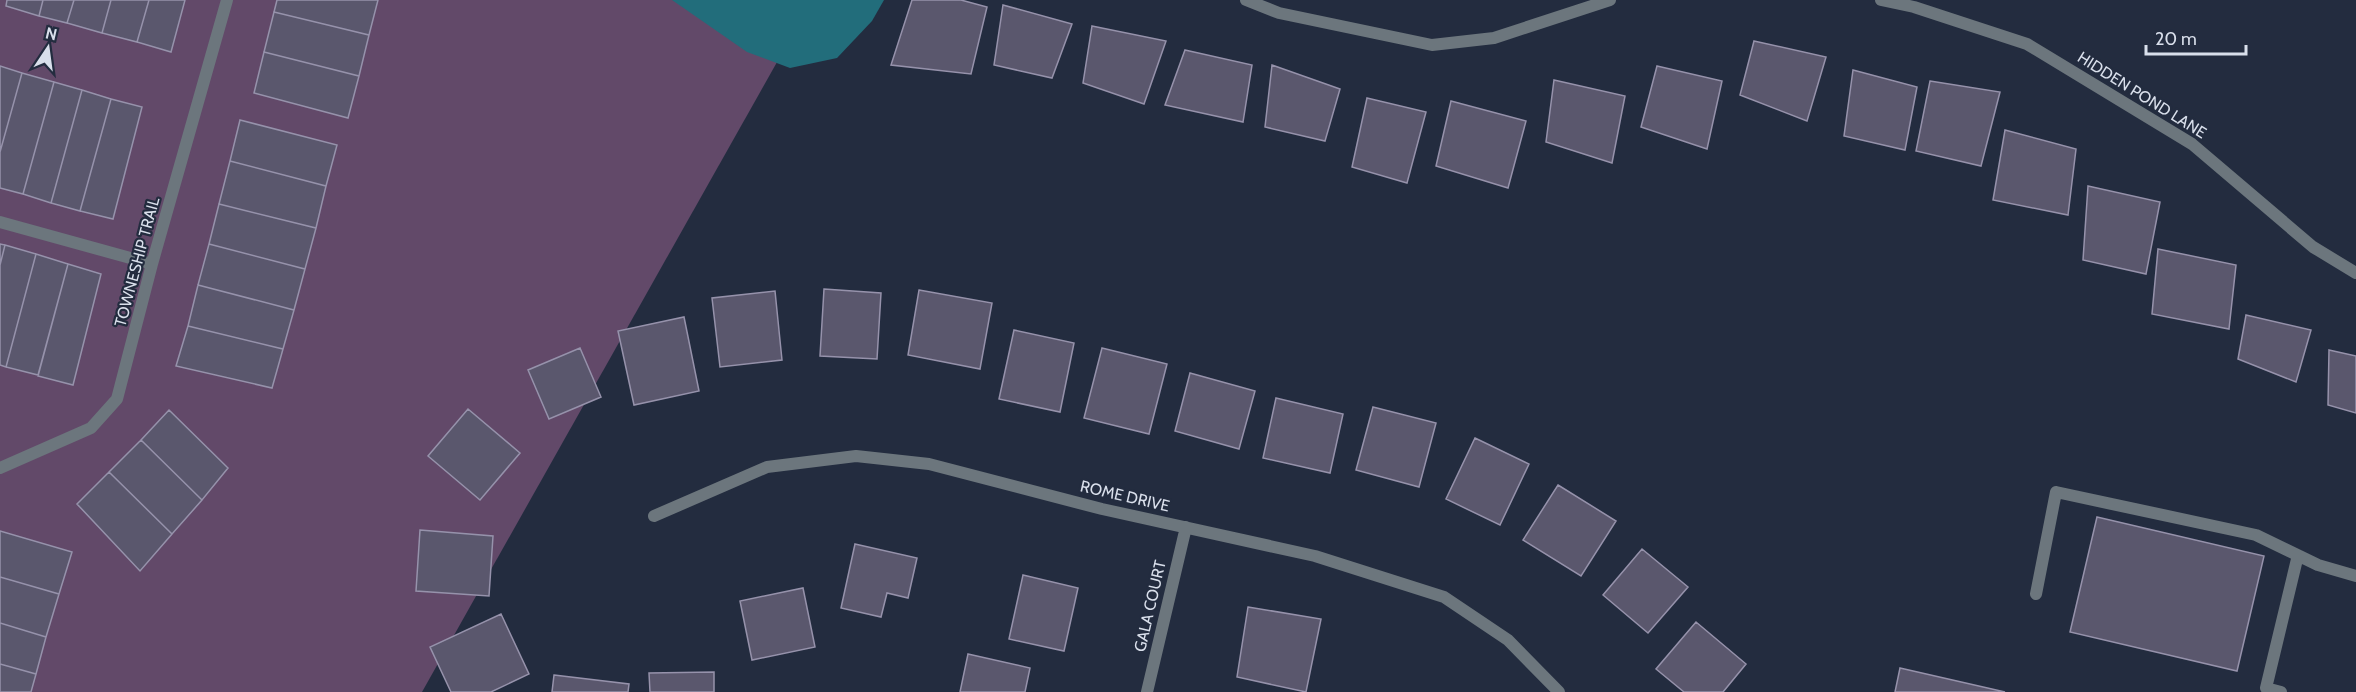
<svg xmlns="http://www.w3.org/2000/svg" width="2356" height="692" viewBox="0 0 2356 692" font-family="Cabin,sans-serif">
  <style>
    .green { fill: #624969 }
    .water { fill: #226d7b }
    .building { fill: #5a576d; stroke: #9692ab; stroke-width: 1.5 }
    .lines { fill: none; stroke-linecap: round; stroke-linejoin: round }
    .service { stroke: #6c767d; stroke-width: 12 }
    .minor { stroke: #6c767d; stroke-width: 12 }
    .labels { text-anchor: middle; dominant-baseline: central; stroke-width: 4.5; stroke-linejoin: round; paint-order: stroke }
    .street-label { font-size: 16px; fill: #d9dfeb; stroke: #232c3f }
  </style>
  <rect width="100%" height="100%" fill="#232c3f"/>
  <!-- green -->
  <path class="green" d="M0 0H812L422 692H0Z"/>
  <!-- water -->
  <path class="water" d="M672 0H884L872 21 837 58 790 68 747 52Z"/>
  <!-- building -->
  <path class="building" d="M7 0H43L39 16 6 6Z
    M43 0H74L67 23 39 16Z
    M74 0H111L102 33 67 23Z
    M111 0H149L137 42 102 33Z
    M149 0H185L171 52 137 42Z
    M277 0H378L369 35 274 12Z
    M912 0H961L987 7 971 74 891 65Z
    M1003 5 1072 24 1052 78 994 65Z
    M274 12 369 35 359 76 264 52Z
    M1092 26 1166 41 1144 104 1083 83Z
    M1754 41 1826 57 1807 121 1740 95Z
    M1185 50 1252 65 1243 122 1165 105Z
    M264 52 359 76 348 118 254 93Z
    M1272 65 1340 89 1325 141 1265 127Z
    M0 66 22 73 0 152Z
    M1657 66 1722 81 1707 149 1641 127Z
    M1853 70 1917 87 1905 150 1844 136Z
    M22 73 54 82 23 194 0 188V152Z
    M1554 80 1625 96 1612 163 1546 142Z
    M1930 81 2000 92 1981 166 1916 151Z
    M54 82 82 90 51 203 23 194Z
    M82 90 111 99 80 211 51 203Z
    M1367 98 1426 112 1407 183 1352 167Z
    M111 99 142 107 113 219 80 211Z
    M1451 101 1526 121 1508 188 1436 166Z
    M240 120 337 145 326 186 230 161Z
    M2005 130 2076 149 2068 215 1993 200Z
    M230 161 326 186 316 228 219 204Z
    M2088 186 2160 202 2146 274 2083 260Z
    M219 204 316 228 305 269 209 244Z
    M0 244 5 245 0 265Z
    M209 244 305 269 294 310 198 285Z
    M5 245 36 254 6 367 0 365V265Z
    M2158 249 2236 265 2229 329 2152 314Z
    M36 254 68 264 38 375 6 367Z
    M68 264 101 274 73 385 38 376Z
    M198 285 294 310 283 349 188 326Z
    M824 289 881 293 877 359 820 356Z
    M919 290 992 303 980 369 908 355Z
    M775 291 782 360 720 367 712 298Z
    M2246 315 2311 330 2296 382 2238 359Z
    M684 317 699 391 634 405 618 331Z
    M188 326 283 349 272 388 176 366Z
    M1014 330 1074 343 1060 412 999 399Z
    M580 348 601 397 549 419 528 370Z
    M1102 348 1167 364 1149 434 1084 418Z
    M2329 350 2356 356V413L2328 405Z
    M1190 373 1255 391 1239 449 1175 431Z
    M1276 398 1343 414 1330 473 1263 458Z
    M1373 407 1436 423 1419 487 1356 470Z
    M468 409 520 453 480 500 428 456Z
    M169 410 228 468 202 500 141 440Z
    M1475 438 1529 464 1500 525 1446 499Z
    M141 440 202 500 172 534 109 472Z
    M109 472 172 534 140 571 77 504Z
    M1558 485 1616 521 1581 576 1523 540Z
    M2097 517 2264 556 2237 671 2070 632Z
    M420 530 493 536 489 596 416 591Z
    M0 531 72 552 59 594 0 577Z
    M855 544 917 558 908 598 887 593 881 617 841 608Z
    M1642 549 1688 587 1648 633 1603 595Z
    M1023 575 1078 588 1064 651 1009 639Z
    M0 577 59 594 46 637 0 623Z
    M803 588 815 647 752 660 740 601Z
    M1248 607 1321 619 1306 692 1237 677Z
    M501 614 529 674 491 692H451L430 647Z
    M1696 622 1746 664 1723 692H1684L1656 669Z
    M0 623 46 637 36 674 0 664Z
    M968 654 1030 668 1025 692H960Z
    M0 664 36 674 31 692H0Z
    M1900 668 2005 692H1895Z
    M714 672V692H650L649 673Z
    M554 675 629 684 628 692H552Z"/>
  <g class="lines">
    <!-- service -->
    <path class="service" d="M2036 594 2056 492 2256 535 2318 565 2356 576
      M2281 692 2266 688 2298 555"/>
    <!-- minor -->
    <path class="minor" d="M1246 0 1279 13 1432 45 1494 38 1610 0
      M1881 0 1914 7 2027 44 2192 144 2313 247 2356 273
      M0 222 152 264
      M0 468 91 428 117 399 152 264 227 0
      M654 516 767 467 856 456 929 464 1102 509 1315 556 1444 597 1508 640 1559 692
      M1147 692 1186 527"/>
  </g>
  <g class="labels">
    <!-- street labels -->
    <g class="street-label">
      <text transform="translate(2142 95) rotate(32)">HIDDEN POND LANE</text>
      <text transform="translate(137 262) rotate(-75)">TOWNESHIP TRAIL</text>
      <text transform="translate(1125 496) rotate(13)">ROME DRIVE</text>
      <text transform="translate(1150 606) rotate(-77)">GALA COURT</text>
    </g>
  </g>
  <!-- north arrow -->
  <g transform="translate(48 48) rotate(13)" stroke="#232c3f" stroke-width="4.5" paint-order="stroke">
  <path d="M0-4.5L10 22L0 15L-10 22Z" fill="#d9dfeb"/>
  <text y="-9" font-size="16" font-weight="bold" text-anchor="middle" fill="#d9dfeb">N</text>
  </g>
  <!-- scale -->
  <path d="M2146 45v9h100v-9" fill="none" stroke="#d9dfeb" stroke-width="3"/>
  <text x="2155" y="45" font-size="18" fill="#d9dfeb" stroke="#232c3f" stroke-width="4.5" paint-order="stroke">20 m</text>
</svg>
